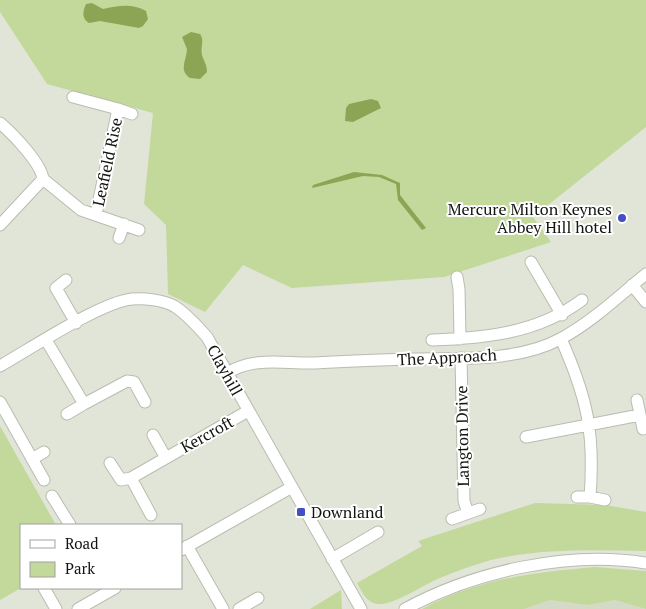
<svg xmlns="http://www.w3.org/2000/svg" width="646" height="609" viewBox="0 0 646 609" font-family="'PT Serif',serif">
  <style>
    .built { fill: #d3dac6 }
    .green { fill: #c3d89b }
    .water { fill: #8ca555 }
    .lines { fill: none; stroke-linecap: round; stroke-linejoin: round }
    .minor-casing { stroke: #b8bdb0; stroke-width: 13 }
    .minor { stroke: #fff; stroke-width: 11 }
    .poi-dot { fill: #444fc3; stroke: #fff; stroke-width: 2 }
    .labels { text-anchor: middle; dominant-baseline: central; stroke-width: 4; stroke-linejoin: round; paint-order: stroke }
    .street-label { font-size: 16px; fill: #12140f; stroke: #fff }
    .poi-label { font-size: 16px; fill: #12140f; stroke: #fff; text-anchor: end }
  </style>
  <rect width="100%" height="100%" fill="#e0e5d8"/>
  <!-- built -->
  <path class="built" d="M550 600 588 605 615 600 646 609H524Z"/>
  <!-- green -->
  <path class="green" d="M0 0H646V127L533 217 551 242 444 277 292 288 243 265 205 312 168 294 166 225 144 204 153 113 47 84 0 12Z
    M0 426 56 525H21V588L0 600Z
    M535 503 605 505 646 512V551C594 550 542 548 491 560 474 565 456 571 440 578 424 584 394 606 377 604 366 602 362 592 357 583L422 546 418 541Z
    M595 567 646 571V609L615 600 588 605 550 600 524 609H422C480 578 531 573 595 567Z
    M341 590 342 609H310Z"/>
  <!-- water -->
  <path class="water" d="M92 3 103 9C118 6 132 3 146 11L148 19 143 26 139 28 100 21 89 23C81 18 83 11 86 4Z
    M191 32 200 34C205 41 200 47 202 55 204 62 207 64 207 72L200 79 190 78C178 70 187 59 187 49L182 37Z
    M371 99 378 101 381 108 353 122 345 121 346 108 349 104Z
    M354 172 382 175 400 183V195L426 228 422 230 398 200 396 184 379 177 363 176 312 188 313 185Z"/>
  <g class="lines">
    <!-- minor casing -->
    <g class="minor-casing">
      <path id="minor" d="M73 97 118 109
        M0 123C13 134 41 163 43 179L81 210 139 230
        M96 214 118 109 132 114
        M0 225 43 179
        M119 238 124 224
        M531 262 562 315
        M457 277 459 289 460 339
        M66 280 56 288 76 323
        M632 285 646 302
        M561 339C587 397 595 433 590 497L605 500
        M46 340 84 404 67 414
        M432 340C486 338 538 333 582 300
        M461 358 464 501 468 513
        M0 366C30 349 101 302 132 299 145 298 163 300 174 306 187 314 197 326 207 337L361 609
        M227 373C255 356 284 364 315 363 348 361 381 360 413 359 461 358 519 362 562 338 593 321 619 296 646 274
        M637 400 643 429
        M0 402 44 480
        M84 404 127 381 134 382 145 402
        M153 435 166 458
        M526 437 640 415
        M32 459 44 452
        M110 463 121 480 131 478
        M52 496 70 525
        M577 497H590
        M151 515 131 478 248 411
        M452 519 480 509
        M187 546 223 609
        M181 550 292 487
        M332 559 378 532
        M44 588 56 609
        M78 609 115 588
        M239 609 258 598
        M405 609C473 572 568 550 646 563"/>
    </g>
    <!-- minor -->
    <use href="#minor" class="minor"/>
  </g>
  <!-- markers -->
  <g class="poi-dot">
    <circle cx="622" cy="218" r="5"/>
    <rect x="296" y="507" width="10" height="10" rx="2.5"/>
  </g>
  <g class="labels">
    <!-- street labels -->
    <g class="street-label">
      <text transform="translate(107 162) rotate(-78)">Leafield Rise</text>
      <text transform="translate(447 357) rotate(-3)">The Approach</text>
      <text transform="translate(225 370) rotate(61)">Clayhill</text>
      <text transform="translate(207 434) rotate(-29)">Kercroft</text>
      <text transform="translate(462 436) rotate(-91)">Langton Drive</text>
    </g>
    <!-- poi labels -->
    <g class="poi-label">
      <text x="612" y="209">Mercure Milton Keynes<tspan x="612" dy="18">Abbey Hill hotel</tspan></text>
      <text x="311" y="512" text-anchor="start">Downland</text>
    </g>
  </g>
  <!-- legend -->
  <rect x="20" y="524" width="162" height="65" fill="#ffffff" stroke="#a0a19f"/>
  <rect x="30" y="540" width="25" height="8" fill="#ffffff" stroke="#a0a19f"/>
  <text x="65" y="549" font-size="15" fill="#12140f">Road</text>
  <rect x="30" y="562" width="25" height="15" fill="#c3d89b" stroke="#a0a19f"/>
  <text x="65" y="574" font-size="15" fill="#12140f">Park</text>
</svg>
